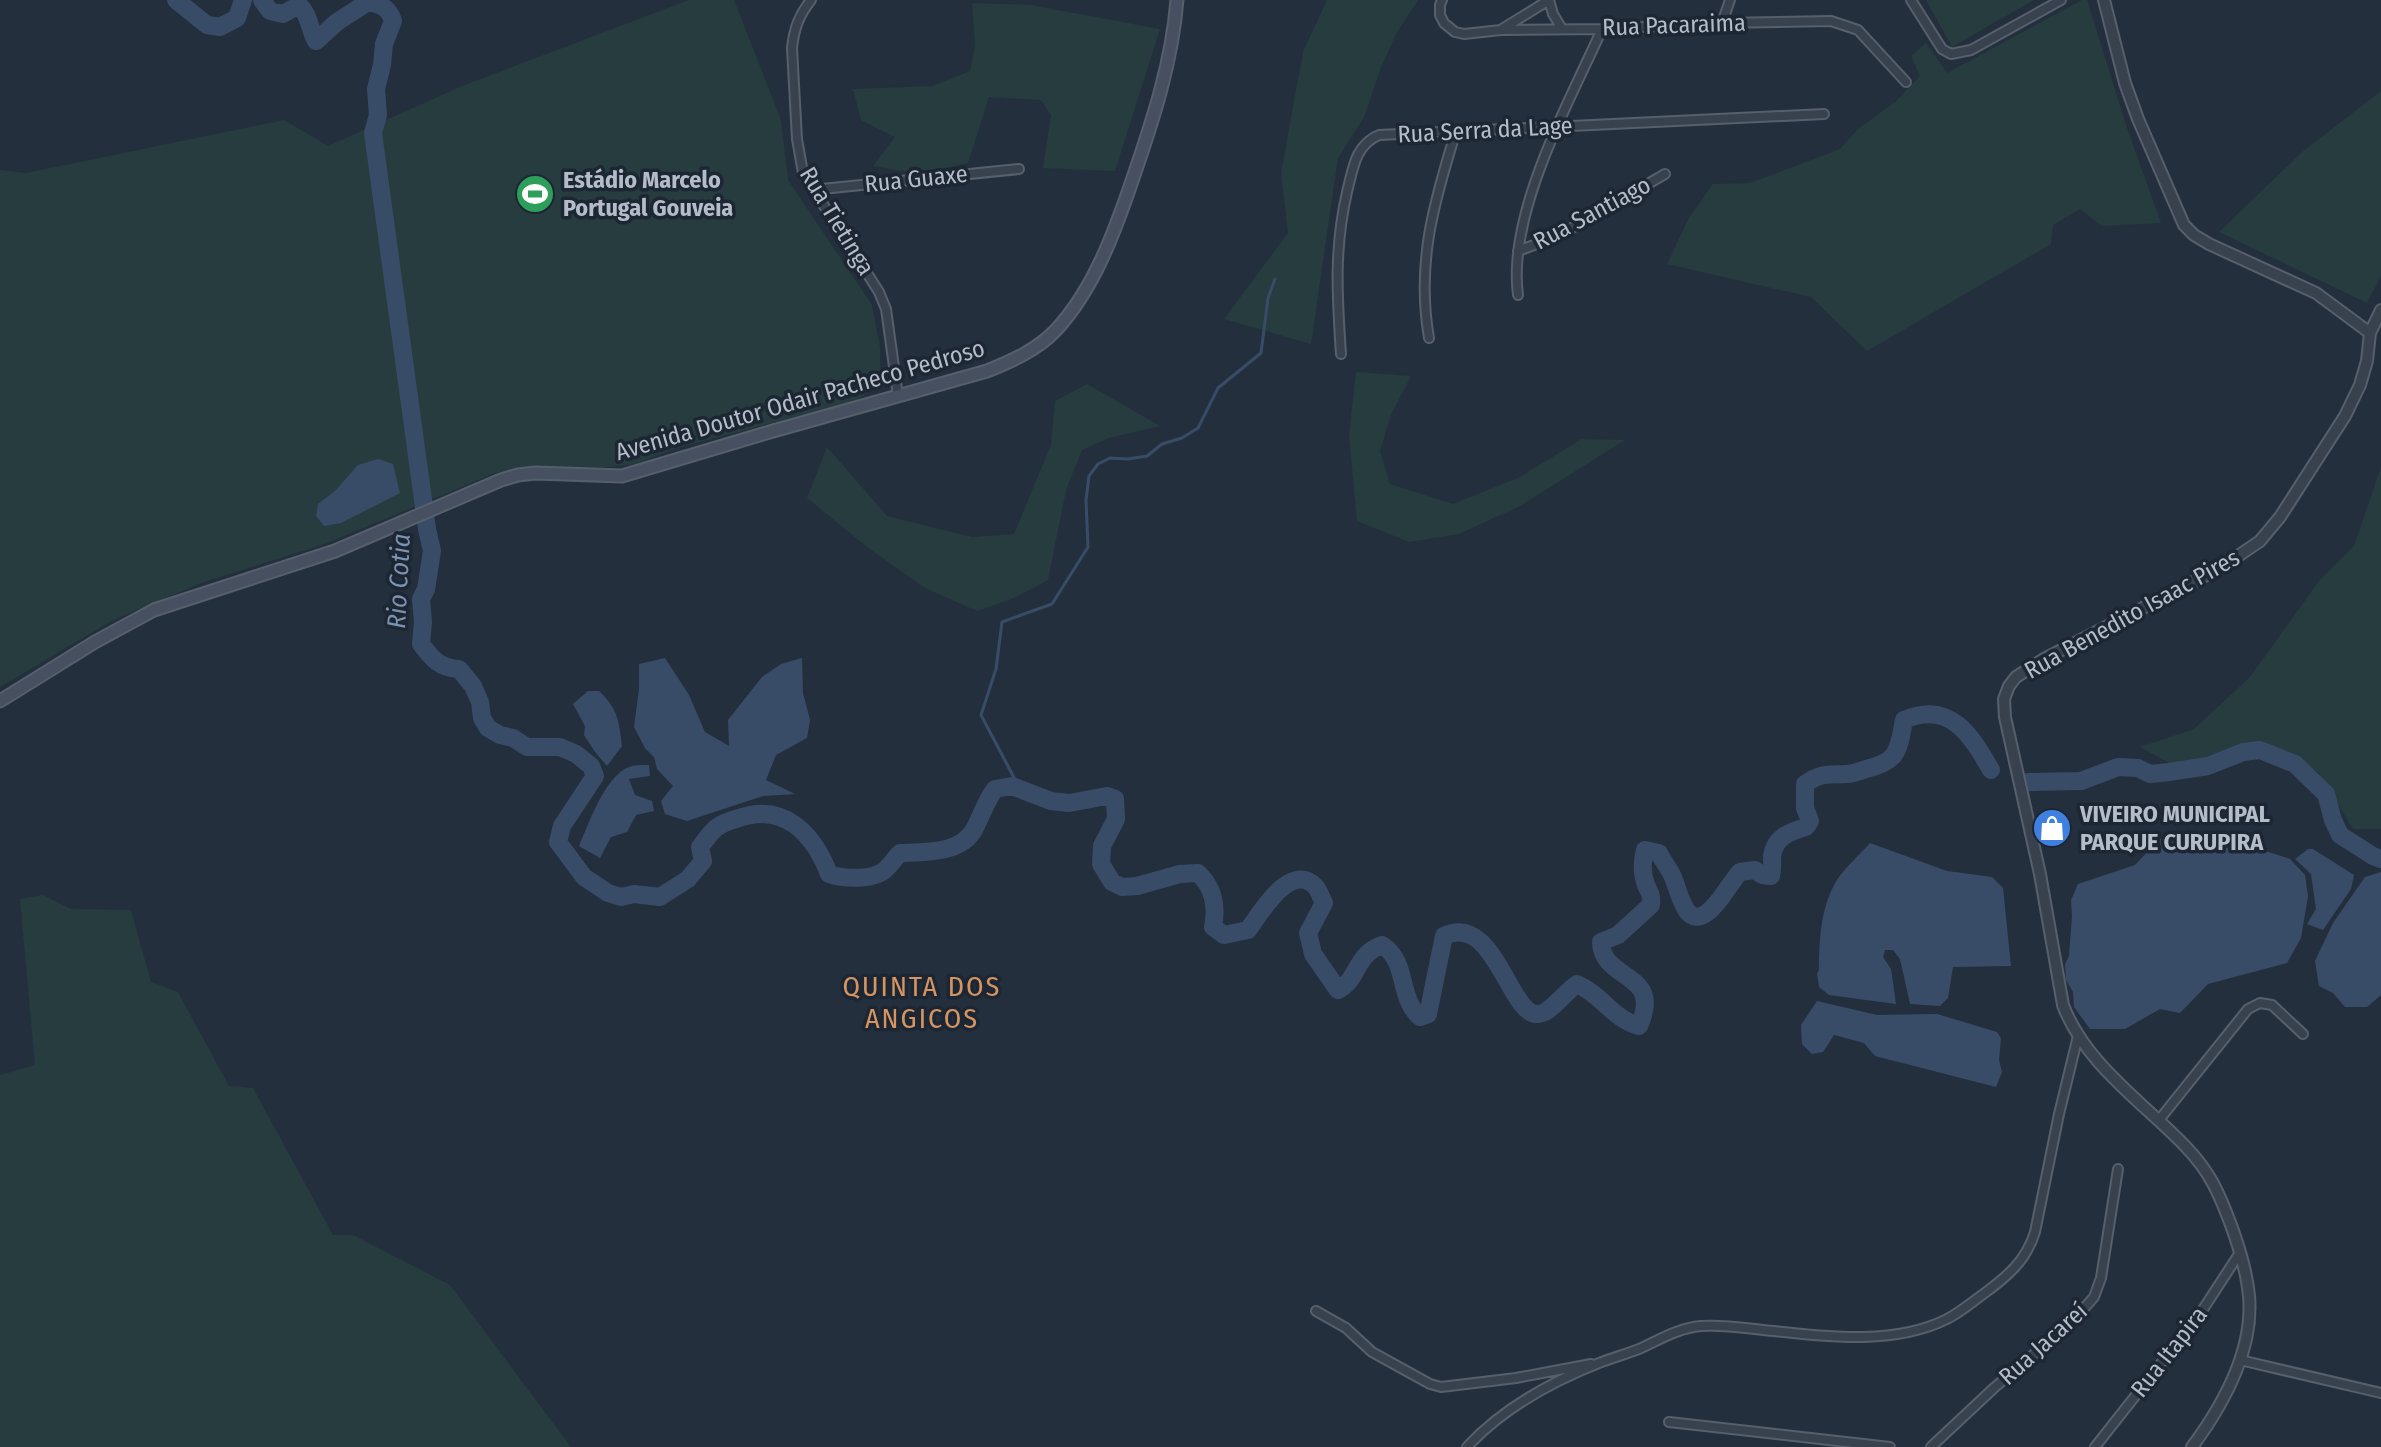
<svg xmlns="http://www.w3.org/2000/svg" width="2381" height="1447" viewBox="0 0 2381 1447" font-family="'Fira Sans Condensed',sans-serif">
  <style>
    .green { fill: #263c3f }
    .water { fill: #394c67 }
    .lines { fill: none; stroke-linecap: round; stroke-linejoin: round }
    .stream { stroke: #394c67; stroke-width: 3 }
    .river { stroke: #394c67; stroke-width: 18 }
    .minor-casing { stroke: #565f6c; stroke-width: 12 }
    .tertiary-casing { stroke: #565f6c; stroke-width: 14 }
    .secondary-casing { stroke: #565f6c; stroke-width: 15 }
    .minor { stroke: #38414e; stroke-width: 8 }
    .tertiary { stroke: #38414e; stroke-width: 10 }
    .secondary { stroke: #465061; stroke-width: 11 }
    .labels { text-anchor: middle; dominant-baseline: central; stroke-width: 7; stroke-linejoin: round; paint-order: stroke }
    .street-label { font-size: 24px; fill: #b4bcc9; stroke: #1d2633 }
    .poi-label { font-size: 24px; font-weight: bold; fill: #b4bcc9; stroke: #1d2633; text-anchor: start }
    .water-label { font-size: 26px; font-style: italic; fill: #7c92b1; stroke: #1d2633 }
    .quarter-label { font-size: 28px; letter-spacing: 2px; fill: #d59563; stroke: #1d2633 }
  </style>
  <rect width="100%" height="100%" fill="#242f3e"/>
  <!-- green -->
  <path class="green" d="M689 0H734L781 120 788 180 872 305 880 347V385L857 400 678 448 636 464 598 468 524 467 495 473 325 544 204 582 115 619 0 687V170L26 173 284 120 328 146 462 86Z
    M1327 0H1418L1396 34 1380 70 1364 117 1338 158 1311 344 1224 319 1288 233 1281 173 1303 52Z
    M1926 0H2034L1952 47Z
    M2082 0H2087L2127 128 2161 223 2102 226 2080 209 2053 225 2051 244 1867 351 1811 297 1667 264 1689 218 1713 184 1750 183 1840 149 1858 129 1895 102 1920 76 1911 56 1926 43 1947 73Z
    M972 3 1031 5 1160 29 1115 171 1043 168 1051 115 1041 100 989 97 968 163 919 174 873 166 895 137 861 120 853 89 933 86 970 71 975 45Z
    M2381 91V276L2367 303 2219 232 2302 152Z
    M1356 372 1411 376 1391 415 1380 451 1390 484 1453 504 1518 478 1582 439 1625 440 1520 506 1459 534 1409 542 1357 521 1349 435Z
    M1087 384 1160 426 1109 438 1082 450 1066 490 1048 580 1014 598 977 611 925 588 867 547 807 498 827 447 887 516 972 537 1014 534 1051 445 1055 401Z
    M2381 467V829H2353L2319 773 2262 741 2182 770 2140 747 2194 729 2250 677 2319 581 2354 546Z
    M43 895 71 909 131 910 151 982 178 992 229 1086 253 1088 333 1235H353L450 1285 571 1447H0V1075L35 1065 20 899Z"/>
  <!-- water -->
  <path class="water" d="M378 459 393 464 400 493 341 523 324 526 316 516 318 504 335 491 358 465Z
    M665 658 689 695 705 732 729 746 728 720 762 677 781 664 802 658 803 693 810 720 807 738 776 755 766 780 795 794 763 796 687 821 665 814 661 801 673 786 657 769 654 757 645 748 634 727 639 689V664Z
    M588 691H599C618 709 619 721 622 746L607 766 595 752 584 735 585 726 573 704Z
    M649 765 650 776 629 779 635 795 652 801 654 811 636 815 627 832 611 837 600 858 579 846C589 823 605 776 629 767 634 765 643 765 649 765Z
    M2206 832 2290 859 2305 875 2308 896 2301 938 2287 963 2208 984 2180 1013 2160 1009 2125 1029H2090L2074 1007 2073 992 2066 980 2065 964 2069 956 2072 916 2071 900 2078 884 2135 865 2161 838Z
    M1870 843 1947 871 1992 877 2003 888 2011 966 1953 967 1948 998 1940 1006 1910 1004 1900 959 1893 950H1885L1883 957 1891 969 1896 1004 1829 995 1819 987 1817 974 1819 970C1819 939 1821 903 1839 877 1848 865 1860 854 1870 843Z
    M2308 849H2313L2354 875 2351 889 2323 930 2307 924 2316 909 2311 874 2295 859Z
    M2381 872V995L2367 1007H2345L2333 993 2319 986 2315 961 2333 923 2365 877Z
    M1817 1001 1877 1015 1937 1014 1997 1032 2001 1038 1999 1060 2002 1072 1996 1087 1875 1056 1864 1043 1834 1035 1823 1052 1812 1054 1802 1044 1801 1025Z"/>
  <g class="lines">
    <!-- stream -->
    <path class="stream" d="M1020 789 981 715 996 669 1002 622 1052 604 1088 547 1086 500 1089 476 1098 464 1110 458 1128 459 1147 456 1162 444 1182 438 1198 428 1218 388 1261 353 1268 298 1275 279"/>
    <!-- river -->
    <path class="river" d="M176 0 207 25 220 27 237 18 243 0
      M262 0 270 11 283 14 299 5C310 15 309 29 316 41L337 22 368 2C381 4 389 8 393 21L384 44 382 65 376 89 378 115 373 133 427 529 432 551 426 589 421 599 423 622 421 644C432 659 440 668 459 669L473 686 480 702 482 718 488 728 500 735 513 738 527 747H560L576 754 591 766 595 776 562 826 558 842 584 877 608 893 621 897 634 894 660 897 688 879 703 861 700 847C705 841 710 833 716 828 722 823 732 820 739 818 785 802 814 835 829 874 844 879 875 881 887 868 892 863 895 858 900 853 925 852 962 854 975 828 982 814 986 801 995 789L1012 786 1051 801 1069 803 1107 796 1115 799 1116 819 1102 846 1101 864 1112 882 1122 887 1137 886 1180 874 1198 873C1214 888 1217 906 1213 927L1224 935 1248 930C1260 914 1290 861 1315 886 1319 890 1321 898 1324 903L1308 933 1313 954 1338 990C1359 980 1354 955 1382 945 1409 962 1397 997 1420 1017L1428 1014 1444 936C1495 912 1509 1016 1538 1014 1550 1014 1566 991 1577 984 1601 994 1614 1020 1639 1026 1664 971 1602 982 1601 942L1618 935 1651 905C1652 896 1650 893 1646 885 1642 874 1642 861 1645 850L1659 853C1663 861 1668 867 1672 875 1679 888 1684 931 1708 912 1721 902 1729 884 1740 872L1755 870 1762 875 1771 876C1773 869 1772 863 1772 856 1775 836 1790 832 1806 827L1810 821 1805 808V784C1822 772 1829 775 1847 774 1853 774 1860 771 1866 769 1899 761 1898 751 1904 720 1950 700 1971 735 1991 770
      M2028 782 2081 781 2118 767 2138 768 2150 774 2169 772 2208 766 2243 752 2260 750 2295 764 2326 794 2333 820 2340 835 2373 856 2381 859"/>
    <!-- minor casing -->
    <g class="minor-casing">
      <path id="minor" d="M811 0C799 15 794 29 792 48L797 139 803 173 879 292 886 309 898 396
        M1442 0 1440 5V15L1444 23 1455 32 1464 34 1501 30 1602 29 1722 23 1831 21 1858 30 1906 82
        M1549 0 1553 14 1562 29
        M1911 0 1942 49 1951 54 1971 50 2061 0
        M1722 23 1730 0
        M1502 29 1549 0
        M812 190 1019 169
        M1518 251 1558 236 1665 174
        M1518 295C1507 213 1569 103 1602 29
        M1429 338C1416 263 1434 202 1456 131
        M1341 354C1337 296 1334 249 1347 192 1353 169 1355 145 1379 135L1824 114
        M2159 1120 2248 1009 2260 1003 2272 1005 2303 1034
        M1316 1311 1346 1328 1372 1352 1430 1384 1441 1387 1516 1378 1591 1364
        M2240 1360 2381 1393
        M1669 1422 1890 1447
        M1467 1447C1502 1409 1551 1382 1599 1363 1612 1358 1626 1354 1639 1349 1659 1340 1678 1328 1701 1326 1725 1324 1750 1329 1774 1331 1829 1337 1895 1345 1947 1319 1959 1313 1971 1303 1982 1295 2007 1277 2026 1261 2035 1232L2059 1114 2078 1036
        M1931 1447 1995 1387 2072 1322 2094 1297 2101 1278 2118 1169
        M2095 1447 2200 1314 2239 1254"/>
    </g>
    <!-- tertiary casing -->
    <g class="tertiary-casing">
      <path id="tertiary" d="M2104 0 2125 83 2138 119 2184 225 2194 235 2209 244 2316 293 2370 333
        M2192 1447C2223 1405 2254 1350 2249 1296 2247 1273 2239 1247 2231 1225 2219 1193 2210 1172 2186 1147 2144 1103 2085 1064 2063 1005L2040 874 2005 717 2004 699 2009 686 2016 677 2044 659 2222 567 2260 541 2280 517 2345 416 2360 385 2367 361 2370 333 2381 310"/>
    </g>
    <!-- secondary casing -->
    <g class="secondary-casing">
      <path id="secondary" d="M0 701 95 642 154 610 335 551 501 480 518 475 535 473 622 476 773 431 987 371C1012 361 1037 350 1056 330 1094 289 1115 231 1133 178 1153 120 1172 62 1177 0"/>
    </g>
    <!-- minor -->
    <use href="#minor" class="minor"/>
    <!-- tertiary -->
    <use href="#tertiary" class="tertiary"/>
    <!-- secondary -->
    <use href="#secondary" class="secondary"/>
  </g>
  <!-- icons -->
  <defs>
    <g id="stadium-disc" transform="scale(2)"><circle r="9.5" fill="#2e9e5b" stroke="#1d2633"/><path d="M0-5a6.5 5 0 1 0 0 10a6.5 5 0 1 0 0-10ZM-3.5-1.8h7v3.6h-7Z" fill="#fff"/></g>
    <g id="shop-disc" transform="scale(2)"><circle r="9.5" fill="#3f7fe0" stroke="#1d2633"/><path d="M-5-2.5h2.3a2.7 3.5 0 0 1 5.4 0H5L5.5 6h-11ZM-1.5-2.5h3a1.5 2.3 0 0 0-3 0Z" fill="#fff"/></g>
  </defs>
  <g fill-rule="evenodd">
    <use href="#stadium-disc" x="535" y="194"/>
    <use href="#shop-disc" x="2052" y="828"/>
  </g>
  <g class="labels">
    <!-- street labels -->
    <g class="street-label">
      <text transform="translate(1674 25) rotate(-2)">Rua Pacaraima</text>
      <text transform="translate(1485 130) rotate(-3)">Rua Serra da Lage</text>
      <text transform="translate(916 179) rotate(-6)">Rua Guaxe</text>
      <text transform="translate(1592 213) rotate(-28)">Rua Santiago</text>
      <text transform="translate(837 221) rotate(59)">Rua Tietinga</text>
      <text transform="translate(800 400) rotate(-16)">Avenida Doutor Odair Pacheco Pedroso</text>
      <text transform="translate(2132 614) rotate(-29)">Rua Benedito Isaac Pires</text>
      <text transform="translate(2043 1344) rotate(-42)">Rua Jacareí</text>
      <text transform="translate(2169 1352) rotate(-52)">Rua Itapira</text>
    </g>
    <!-- poi labels -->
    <g class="poi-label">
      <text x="563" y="180">Estádio Marcelo<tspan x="563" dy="28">Portugal Gouveia</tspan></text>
      <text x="2080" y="814">VIVEIRO MUNICIPAL<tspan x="2080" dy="28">PARQUE CURUPIRA</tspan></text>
    </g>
    <!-- water labels -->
    <g class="water-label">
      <text transform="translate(399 581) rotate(-87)">Rio Cotia</text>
    </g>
    <!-- quarter labels -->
    <g class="quarter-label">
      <text x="922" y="986">QUINTA DOS<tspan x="922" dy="32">ANGICOS</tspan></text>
    </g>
  </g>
</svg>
